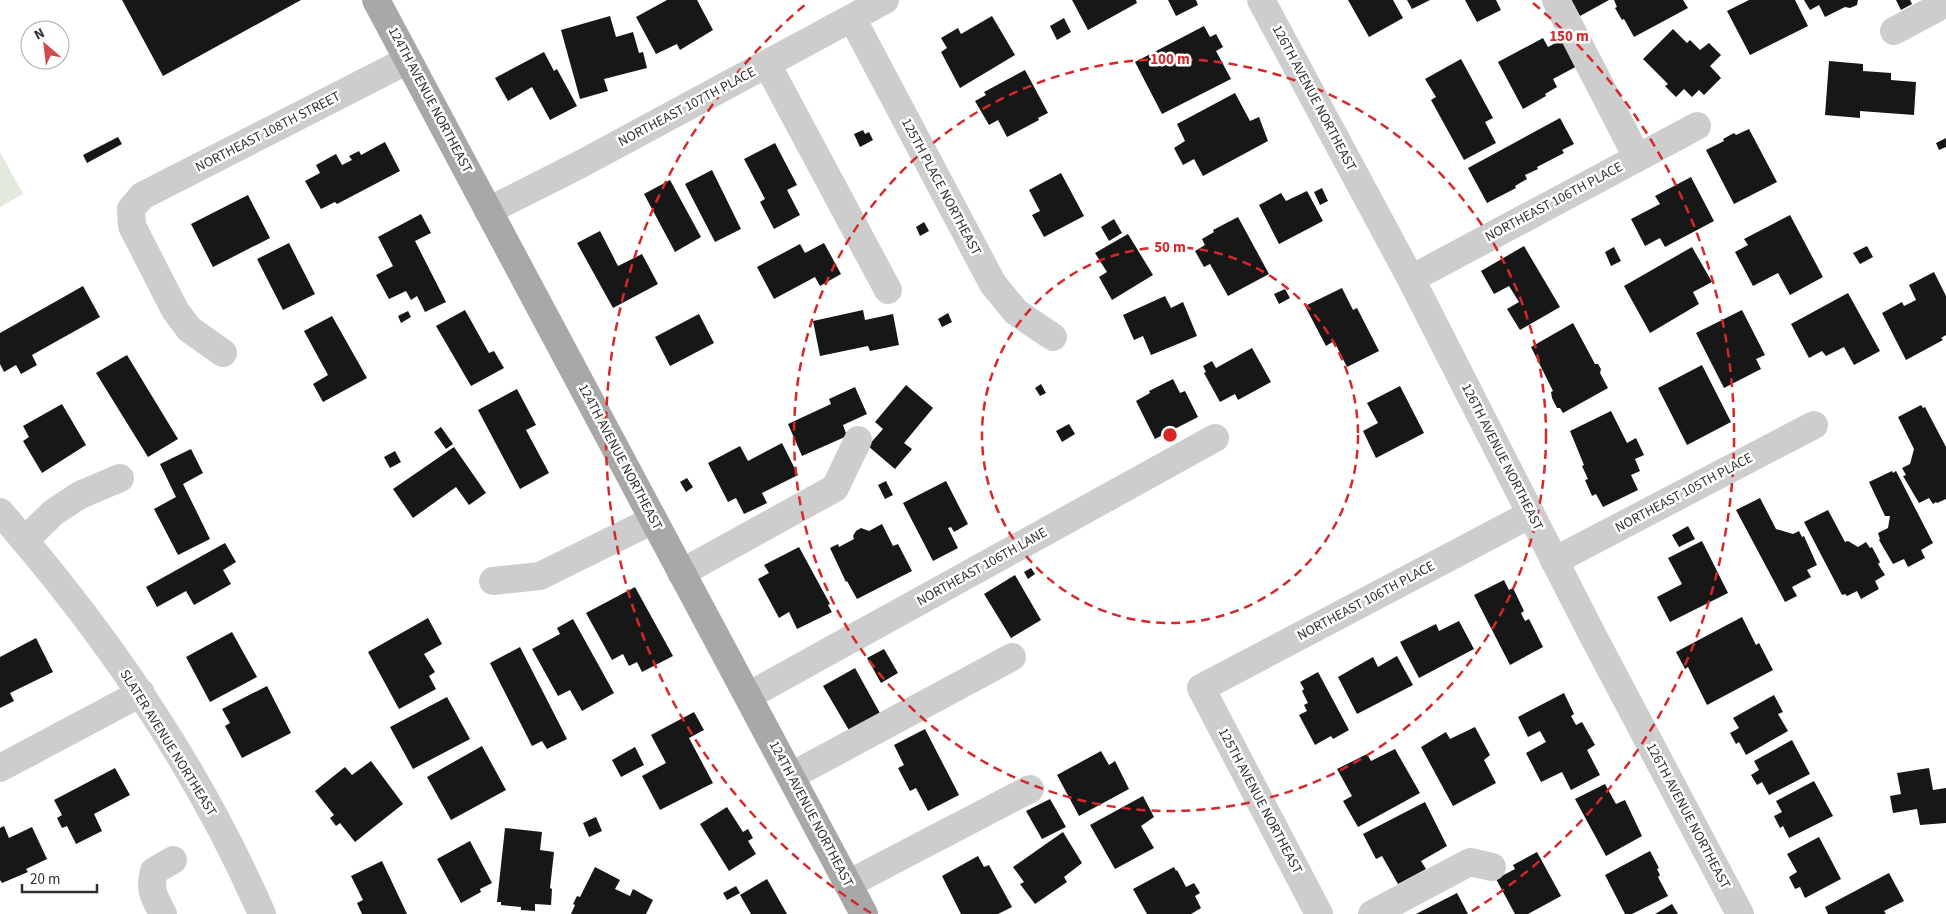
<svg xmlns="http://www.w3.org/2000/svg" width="1946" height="914" viewBox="0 0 1946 914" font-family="'Source Sans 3',sans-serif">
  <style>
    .green { fill: #e3e9dd }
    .building { fill: #171717 }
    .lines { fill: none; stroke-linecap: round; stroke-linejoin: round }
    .minor { stroke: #cdcdcd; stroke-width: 28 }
    .major { stroke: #a8a8a8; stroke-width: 28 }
    .ring { fill: none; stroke: #d62828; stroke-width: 2.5; stroke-dasharray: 9 6 }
    .labels { text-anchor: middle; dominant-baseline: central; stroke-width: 5; stroke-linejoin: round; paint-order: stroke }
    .street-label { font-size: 14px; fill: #303030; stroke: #fff }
    .centre { fill: #d62828; stroke: #fff; stroke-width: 2.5 }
    .ring-label { font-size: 15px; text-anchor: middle; font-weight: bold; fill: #d62828; stroke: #fff; stroke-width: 5; stroke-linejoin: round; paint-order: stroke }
  </style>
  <rect width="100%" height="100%" fill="#fff"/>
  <!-- green -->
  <path class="green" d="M0 152 23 194 0 207Z"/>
  <!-- building -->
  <path class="building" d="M122 0H301L163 76Z
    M667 0H697L713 30 680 50 677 44 656 54 636 17Z
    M1072 0H1136L1137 3 1088 30Z
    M1168 0H1196L1198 5 1176 16Z
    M1348 0H1393L1403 18 1369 37Z
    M1407 0H1430L1412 9Z
    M1465 0H1496L1501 10 1477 22Z
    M1571 0H1609L1580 16Z
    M1614 0H1683L1688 8 1634 37 1624 19 1622 20 1615 8 1617 7Z
    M1749 0H1795L1808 26 1750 55 1727 11Z
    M1804 0H1858L1857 5 1850 8 1845 7 1825 17 1819 5 1810 10Z
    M1896 0H1910L1912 4 1901 10Z
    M610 16 616 37 633 32 639 53 643 52 647 68 604 79 608 91 580 99 561 30Z
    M992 16 1015 55 960 88 941 52 947 48 941 38 958 28 961 34Z
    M1064 18 1071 32 1057 40 1050 26Z
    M1204 26 1210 37 1216 34 1223 47 1216 51 1231 79 1162 114 1135 62Z
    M1673 29 1687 43 1690 40 1700 50 1709 43 1721 55 1710 66 1721 78 1704 95 1699 90 1692 97 1684 89 1676 97 1665 86 1668 84 1643 59Z
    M1567 37 1581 64 1553 79 1557 87 1545 94 1546 96 1523 109 1498 62 1543 38 1548 47Z
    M544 52 554 71 557 69 577 106 550 120 532 87 508 101 495 78Z
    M1461 59 1493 118 1485 122 1496 143 1464 160 1431 100 1436 97 1425 79Z
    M1829 61 1863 64V71L1891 73V80L1916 82 1914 115 1860 111V118L1825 115Z
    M1025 70 1048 113 1038 118 1039 120 1007 137 998 120 989 125 975 101 986 95 984 92Z
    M1235 93 1250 121 1259 117 1268 141 1203 176 1194 159 1183 165 1174 148 1185 141 1177 124Z
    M1560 118 1574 144 1562 150 1564 153 1537 167 1538 169 1525 175 1527 179 1515 186 1516 188 1487 203 1468 168Z
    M1749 129 1777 182 1734 204 1706 150 1724 141 1723 139 1734 133 1736 135Z
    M863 130 865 134 869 132 873 140 860 147 854 134Z
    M118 137 122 144 87 163 83 155Z
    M1946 138V147L1939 150 1936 143Z
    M385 142 400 171 337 204 335 202 321 209 305 181 320 173 316 165 336 154 342 165 352 160 349 156 359 151 361 155Z
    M775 143 797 185 787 190 800 215 774 229 760 202 765 199 744 159Z
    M712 170 741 229 715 242 685 184Z
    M1061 173 1084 216 1044 237 1032 215 1040 211 1029 190Z
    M1691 177 1714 221 1665 247 1660 238 1645 246 1631 219 1660 204 1655 196Z
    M670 180 701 237 675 252 644 194Z
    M1322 188 1328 201 1320 205 1314 192Z
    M1307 191 1323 221 1279 244 1259 205 1281 193 1286 201Z
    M248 195 270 238 213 267 191 224Z
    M421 214 431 233 415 241 446 302 425 312 417 296 411 300 406 291 389 299 376 275 393 266 378 237Z
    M1790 215 1823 277 1790 295 1778 273 1753 286 1735 252 1748 245 1744 239Z
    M1238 217 1269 274 1228 296 1210 264 1204 267 1195 251 1205 245 1202 239 1214 232 1213 230Z
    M1114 219 1122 233 1109 241 1101 227Z
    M924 222 929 231 920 236 916 227Z
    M600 231 618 266 642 254 658 284 613 308 577 243Z
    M1128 234 1153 275 1112 300 1099 277 1107 272 1095 253Z
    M289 243 315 294 283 310 257 259Z
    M824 243 841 274 820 286 815 277 774 299 757 267 800 244 805 253Z
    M1524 246 1560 307 1520 330 1507 309 1519 302 1509 286 1494 294 1481 271Z
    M1867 246 1873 257 1860 264 1853 253Z
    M1614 247 1621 261 1611 266 1605 252Z
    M1692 247 1712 282 1693 292 1699 304 1650 333 1624 286Z
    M1934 272 1946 296V335L1941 338 1943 340 1906 360 1882 313 1902 302 1904 306 1916 300 1909 285Z
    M83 286 100 317 32 355 37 365 21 374 16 365 4 372 0 364V333Z
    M1342 288 1353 310 1357 308 1379 351 1347 367 1334 341 1326 346 1305 306Z
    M1285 289 1290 298 1279 304 1274 294Z
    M1848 293 1880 351 1854 365 1844 347 1826 356 1822 351 1809 358 1791 324Z
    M1165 296 1171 308 1183 302 1197 336 1151 355 1143 336 1134 340 1123 315Z
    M465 310 489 353 494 351 504 368 471 386 436 326Z
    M863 310 865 320 893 314 899 345 870 351 868 346 820 356 813 321Z
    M1742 310 1765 355 1756 359 1761 369 1724 388 1696 333Z
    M408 311 411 317 401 323 398 316Z
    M948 313 952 322 942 327 938 319Z
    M699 314 714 343 670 366 655 337Z
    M332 316 367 378 323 402 313 384 328 375 304 331Z
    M1573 323 1595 364H1598L1601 369 1600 373 1608 388 1563 413 1560 408H1557L1552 398 1551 392 1553 391 1531 347Z
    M1252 348 1271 382 1238 400 1235 394 1220 402 1204 373 1206 372 1203 366 1212 361 1216 368Z
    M127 355 178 439 148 457 96 373Z
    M1702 365 1731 422 1687 445 1658 388Z
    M1173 379 1180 393 1185 391 1198 417 1155 439 1136 401 1150 393 1149 391Z
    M1041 384 1046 393 1040 396 1035 388Z
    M906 385 933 408 904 443 912 449 895 469 868 446 883 429 875 422Z
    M1400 386 1424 433 1376 458 1363 431 1378 423 1367 403Z
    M855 387 867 414 843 425 847 436 802 456 788 424 831 404 829 399Z
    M517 389 536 425 526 430 549 473 520 489 478 410Z
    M62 404 86 445 42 473 23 441 29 437 23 426Z
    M1921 405 1923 408 1925 407 1946 447V499L1937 503 1936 502 1933 504 1929 498 1919 503 1903 476 1906 475 1902 468 1910 464 1914 449 1898 417Z
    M1611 411 1627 443 1636 438 1644 455 1635 459 1640 471 1631 475 1638 490 1603 507 1596 494 1592 496 1585 480 1588 479 1582 466 1584 465 1570 431Z
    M1069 424 1075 434 1062 442 1056 431Z
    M441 427 453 444 446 449 434 432Z
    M782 443 798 475 762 493 767 503 744 514 736 498 728 502 708 463 740 446 748 461Z
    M454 447 486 493 469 505 456 487 413 518 393 489Z
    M191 449 203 473 183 484 210 539 178 555 154 509 176 497 160 464Z
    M395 451 401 462 390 468 384 457Z
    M1892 471 1893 473 1896 471 1933 543 1921 550 1925 558 1908 567 1904 559 1893 564 1879 540 1880 539 1878 533 1888 528 1890 516H1885L1869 482Z
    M687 478 693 487 686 492 680 482Z
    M886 481 893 495 885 499 878 485Z
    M946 481 968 524 954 532 951 527 948 528 958 548 933 561 903 503Z
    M1760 498 1776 529 1793 534 1799 531 1802 537 1804 536 1817 565 1807 570 1811 577 1792 587 1797 596 1785 602 1736 510Z
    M1828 510 1845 542 1848 541 1858 547 1866 542 1870 548 1872 547 1880 562 1878 564 1885 575 1875 581 1879 589 1861 599 1857 591 1847 596 1845 594 1842 595 1804 522Z
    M882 524 893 546 898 544 912 571 857 599 847 581 846 582 830 548 838 544 839 547 854 539 853 536 856 531 861 528 869 531Z
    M1688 526 1695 539 1679 547 1672 535Z
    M1702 541 1728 593 1670 622 1657 597 1682 584 1668 558Z
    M225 543 236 562 223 570 231 584 194 605 186 591 157 607 146 587Z
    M799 547 830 604 828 605 832 612 797 629 789 612 779 618 758 579 769 573 764 565Z
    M1031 568 1035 574 1028 579 1024 572Z
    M1015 575 1041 620 1011 638 984 594Z
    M1504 580 1509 590 1513 588 1524 611 1521 613 1525 621 1529 619 1543 647 1510 665 1474 595Z
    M635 587 673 656 642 672 637 662 629 666 623 654 612 660 586 613Z
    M1742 617 1756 645 1759 643 1773 670 1707 705 1688 667 1685 669 1676 652Z
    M428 618 442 644 424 654 435 672 429 676 436 689 399 709 368 652Z
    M573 619 614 693 582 711 570 690 558 696 532 649 560 634 557 628Z
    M1459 621 1474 649 1419 678 1400 642 1436 624 1439 631Z
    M232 632 257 677 210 702 186 657Z
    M36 638 53 672 10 693 14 701 0 708V657Z
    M520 647 567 739 547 749 542 741 532 746 490 663Z
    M884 649 898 673 881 683 867 658Z
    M1397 656 1413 685 1357 714 1338 677 1373 657 1378 667Z
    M855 668 881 715 850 732 823 686Z
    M1318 672 1349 730 1333 739 1331 736 1315 745 1299 715 1307 711 1304 705 1308 703 1302 691 1304 689 1300 682Z
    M267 686 291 733 242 758 225 726 230 723 222 709Z
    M1564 693 1574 714 1571 716 1576 725 1582 722 1595 745 1587 750 1600 775 1571 790 1562 772 1541 782 1526 753 1546 742 1540 731 1528 737 1518 717Z
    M1774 695 1783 712 1778 714 1788 731 1746 755 1739 742 1736 744 1730 733 1739 728 1733 718Z
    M447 697 470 739 413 769 390 727Z
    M694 712 704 730 689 738 713 783 660 810 642 776 666 763 651 735Z
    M1475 727 1490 755 1484 760 1496 783 1453 806 1421 747 1446 732 1450 739Z
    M925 729 959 795 928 811 916 788 910 791 898 768 904 765 894 745Z
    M1792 740 1810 774 1769 795 1762 782 1757 785 1751 775 1759 770 1754 761Z
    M482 746 506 790 451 820 427 777Z
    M635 747 644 765 621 777 612 760Z
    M1395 749 1420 793 1358 827 1343 801 1352 796 1337 769 1367 754 1371 761Z
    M1101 751 1109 765 1115 761 1129 789 1079 816 1057 775Z
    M371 761 403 804 355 842 340 823 336 826 330 818 334 815 315 791 345 767 352 775Z
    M115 768 130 795 94 814 102 831 76 844 67 826 62 828 57 818 62 815 54 800Z
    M1929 768 1933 790 1946 788V823L1920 825 1917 809 1893 813 1890 796 1901 794 1897 773Z
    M1814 781 1833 816 1789 838 1783 826 1780 828 1774 816 1782 812 1776 801Z
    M1605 784 1616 804 1625 800 1642 836 1606 856 1575 799Z
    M1143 796 1154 817 1141 826 1154 848 1115 869 1090 825Z
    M1050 799 1066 827 1042 839 1026 811Z
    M1425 802 1447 846 1421 861 1426 869 1398 884 1382 856 1376 859 1363 834Z
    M727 807 743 832 748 829 753 838 748 841 756 854 729 871 700 824Z
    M596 817 602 831 589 837 583 823Z
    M4 826 9 838 32 827 47 859 26 869 28 872 2 883 0 880V828Z
    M505 828 542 832 540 850 554 852 550 888 552 889 551 905 535 904V911L521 910V907L501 905V902H497Z
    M1063 832 1082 863 1064 877 1067 882 1035 904 1020 884 1024 882 1013 867Z
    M1819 837 1841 879 1805 898 1800 887 1795 889 1789 877 1797 872 1787 854Z
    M470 841 492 883 480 889 481 892 461 903 437 859Z
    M1650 851 1659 868 1657 869 1660 875 1658 877 1668 896 1632 914H1625L1605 875Z
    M1537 852 1561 896 1528 914H1515L1496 879 1515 869 1513 865Z
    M978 856 984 867 989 865 1012 907 998 914H961L942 876Z
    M382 861 407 914H362L357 903 363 900 351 876Z
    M595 867 620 880 615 889 630 896 633 889 653 900 646 914H571L575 905 573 904 577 896 580 897Z
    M1174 867 1176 871 1177 870 1186 887 1194 883 1200 893 1195 896 1201 908 1191 914H1147L1133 889Z
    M1889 873 1904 901 1884 911 1886 914H1828L1825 907Z
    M767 879 787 914H751L740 895Z
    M736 886 740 893 727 900 723 893Z
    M1457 893 1468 914H1416Z
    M1672 904 1678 914H1655Z"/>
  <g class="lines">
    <!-- minor -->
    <path class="minor" d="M1261 0 1411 279 1593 636 1740 914
      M1556 0 1637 157
      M852 18 993 284 1016 312 1053 337
      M1894 31 1946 3
      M767 64 888 290
      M488 211 581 164 885 0
      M1411 279 1697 126
      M223 353 189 329 175 310 132 226 131 209 142 196 408 60
      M0 512C105 632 198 767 262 914
      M25 540 54 512 80 495 120 478
      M1554 561 1814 425
      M681 573 835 488 858 440
      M493 581 540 576 653 520
      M748 696 1215 438
      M0 768 141 693
      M791 776 1012 657
      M848 884 1030 789
      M163 914C154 897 149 890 154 871L173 860
      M1319 914 1201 688 1531 514
      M1372 914 1470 862 1492 867"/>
    <!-- major -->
    <path class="major" d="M376 0 864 914"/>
  </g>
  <!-- distance rings -->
  <g class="ring">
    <circle cx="1170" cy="435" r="188"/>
    <circle cx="1170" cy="435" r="376"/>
    <path d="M871 913A564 564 0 0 1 807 3M1533 3A564 564 0 0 1 1469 913"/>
  </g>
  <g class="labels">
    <!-- street labels -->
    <g class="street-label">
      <text transform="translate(1314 98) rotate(62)">126TH AVENUE NORTHEAST</text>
      <text transform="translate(430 100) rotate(62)">124TH AVENUE NORTHEAST</text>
      <text transform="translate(687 107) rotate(-28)">NORTHEAST 107TH PLACE</text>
      <text transform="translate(268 132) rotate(-27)">NORTHEAST 108TH STREET</text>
      <text transform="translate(941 187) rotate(62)">125TH PLACE NORTHEAST</text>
      <text transform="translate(1554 202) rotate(-28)">NORTHEAST 106TH PLACE</text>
      <text transform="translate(620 457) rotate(62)">124TH AVENUE NORTHEAST</text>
      <text transform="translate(1502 457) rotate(63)">126TH AVENUE NORTHEAST</text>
      <text transform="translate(1684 493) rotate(-28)">NORTHEAST 105TH PLACE</text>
      <text transform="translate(982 567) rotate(-29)">NORTHEAST 106TH LANE</text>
      <text transform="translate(1366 601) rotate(-28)">NORTHEAST 106TH PLACE</text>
      <text transform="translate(168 743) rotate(58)">SLATER AVENUE NORTHEAST</text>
      <text transform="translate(1260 801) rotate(62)">125TH AVENUE NORTHEAST</text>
      <text transform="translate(811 814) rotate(62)">124TH AVENUE NORTHEAST</text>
      <text transform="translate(1688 816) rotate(62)">126TH AVENUE NORTHEAST</text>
    </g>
  </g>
  <circle cx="1170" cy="435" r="8" class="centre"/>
  <g class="ring-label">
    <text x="1569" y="41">150 m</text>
    <text x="1170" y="64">100 m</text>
    <text x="1170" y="252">50 m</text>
  </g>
  <!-- north arrow -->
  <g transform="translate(45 45) rotate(332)"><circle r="24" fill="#ffffff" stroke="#acacac"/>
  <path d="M0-4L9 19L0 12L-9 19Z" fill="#d14949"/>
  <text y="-8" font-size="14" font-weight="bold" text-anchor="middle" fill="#303030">N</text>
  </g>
  <!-- scale -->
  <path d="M22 884v8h75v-8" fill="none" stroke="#303030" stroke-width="2.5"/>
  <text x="30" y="884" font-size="15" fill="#303030" stroke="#ffffff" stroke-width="4" paint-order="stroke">20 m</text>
</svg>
